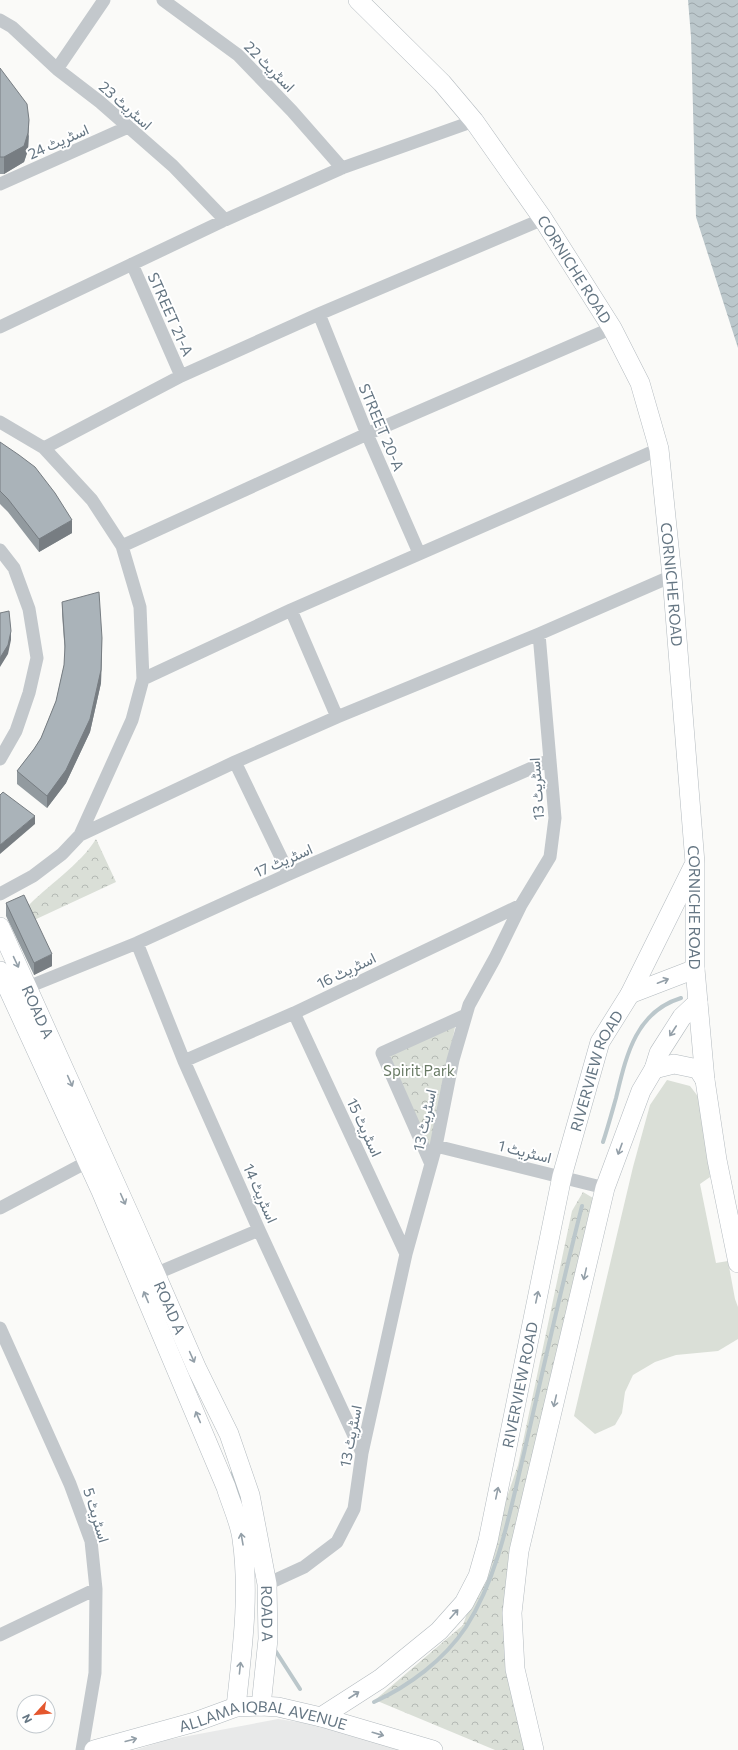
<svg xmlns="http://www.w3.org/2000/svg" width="738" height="1750" viewBox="0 0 738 1750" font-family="Commissioner,Vazirmatn,sans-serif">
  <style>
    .built { fill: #e8e9e9 }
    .forest { fill: url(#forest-crowns) }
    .pitch { fill: #dadfd7 }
    .water { fill: url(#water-waves) }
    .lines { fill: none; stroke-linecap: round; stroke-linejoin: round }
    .stream { stroke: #bbc7cb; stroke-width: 4 }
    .secondary-casing { stroke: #b3babf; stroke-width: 20 }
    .street { stroke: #c3c8cc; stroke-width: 13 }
    .secondary { stroke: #fff; stroke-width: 19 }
    .wall { fill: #929a9f }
    .shaded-wall { fill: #777d82 }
    .building { fill: #aab3b9; stroke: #777d82 }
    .oneway { stroke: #939fa8 }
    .labels { text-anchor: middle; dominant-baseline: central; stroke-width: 4; stroke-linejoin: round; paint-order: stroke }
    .street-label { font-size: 15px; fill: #657683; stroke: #fff }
    .park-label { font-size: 15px; fill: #687a64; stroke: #fff }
  </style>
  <defs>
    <pattern id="forest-crowns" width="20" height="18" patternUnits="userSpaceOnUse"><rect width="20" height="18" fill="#dadfd7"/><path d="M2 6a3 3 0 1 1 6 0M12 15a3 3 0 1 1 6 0" fill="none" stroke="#b4b9b4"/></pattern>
    <pattern id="water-waves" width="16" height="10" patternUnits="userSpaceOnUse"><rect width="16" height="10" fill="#bbc7cb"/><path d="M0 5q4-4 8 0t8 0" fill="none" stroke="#9ca6aa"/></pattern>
  </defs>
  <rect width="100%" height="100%" fill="#fafaf8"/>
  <!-- built -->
  <path class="built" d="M278 1719 332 1727 413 1750H135L167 1740Z"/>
  <!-- forest -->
  <path class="forest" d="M96 839 116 882 32 921 26 908C47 886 80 865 96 839Z
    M456 1022 429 1160 383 1057Z
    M583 1192 593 1198 506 1640 528 1750H495L375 1700 463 1625 518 1465 572 1211Z"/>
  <!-- pitch -->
  <path class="pitch" d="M667 1080 690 1086 703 1103 710 1177 700 1184 716 1263 728 1261 735 1299 738 1307V1339L718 1351 676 1355 655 1362 633 1375 625 1392 622 1413 615 1425 595 1434 574 1416 633 1167 650 1105Z"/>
  <!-- water -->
  <path class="water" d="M688 0H738V348L696 217 691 37Z"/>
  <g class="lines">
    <!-- stream -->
    <path class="stream" d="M603 1142C608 1127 612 1112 616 1098 626 1057 635 1012 681 998
      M233 1473 239 1498
      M273 1647 300 1689
      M374 1702C409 1686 444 1660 466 1627 499 1575 510 1511 524 1453 543 1370 561 1288 582 1206"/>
    <!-- secondary casing -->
    <g class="secondary-casing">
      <g id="secondary">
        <path id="s1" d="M358 0 442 83 474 121 543 219 612 328 640 383 659 449 672 576 695 863V969L705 1080 717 1160 738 1263"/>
        <path id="s2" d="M0 927 135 1227 197 1369 229 1434 250 1495 267 1584 268 1639 261 1706"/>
        <path d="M0 971 101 1191 226 1487C231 1504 240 1522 242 1539 250 1595 242 1651 236 1707"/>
        <path d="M630 994 695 969"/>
        <path d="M654 1069 674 1064 698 1069 705 1080"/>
        <path id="s3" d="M321 1717 380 1679 439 1631 464 1603 478 1576 488 1541 562 1176 600 1042 630 994 693 867"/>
        <path id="s4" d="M94 1750 195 1722 236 1707 261 1706 278 1707 321 1717 433 1750"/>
        <path d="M534 1750 515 1669 512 1613 519 1551 605 1188 641 1091 654 1069 659 1053 682 1017 698 1002"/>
      </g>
    </g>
    <!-- street -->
    <path class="street" d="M163 0 238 55 292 111 342 168
      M0 20 12 27 57 69 100 102 173 166 225 220
      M57 69 104 0
      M0 184 128 127
      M132 264 181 376
      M319 314 367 434 419 553
      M0 327 225 220 342 168 474 121
      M0 422 44 448 92 500 122 546 140 607 143 679 132 720 80 835 62 854 33 876 0 894
      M44 448 181 376 319 314 543 219
      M122 546 367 434 612 328
      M0 550 14 568 29 609 37 658 29 693 16 731 0 759
      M291 610 337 717
      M143 679 291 610 659 449
      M235 762 289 874
      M80 835 235 762 337 717 539 634 672 576
      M137 943 184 1061 259 1230 362 1453
      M28 987 137 943 289 874 550 760
      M294 1013 406 1254
      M184 1061 294 1013 521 905
      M436 1146 605 1188
      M431 1164 382 1053 466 1015
      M0 1208 87 1162
      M155 1274 259 1230
      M0 1328 70 1484 91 1541 96 1589 95 1673 82 1750
      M267 1584 304 1567 337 1542 354 1509 362 1453 406 1254 436 1146 453 1060 469 1005 495 958 521 905 550 857 555 818 539 634
      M0 1635 96 1589"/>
    <!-- secondary -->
    <use href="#secondary" class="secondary"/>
  </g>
  <!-- wall -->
  <path class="wall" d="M0 68 29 136 28 150 24 162 4 174H0Z
    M0 442 72 533 39 552 8 512 0 504Z
    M62 602 102 651 101 683 90 732 66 783 47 808 17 784V771L34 749 41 738 56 701 64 665 65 654 62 614Z
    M6 903 52 966 34 975 6 916Z"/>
  <!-- shaded-wall -->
  <path class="shaded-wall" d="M29 120 28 150 24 162 4 174V157Z
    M72 520V533L39 552V539Z
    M11 631V640L8 654 0 667V658Z
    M102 638 101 683 90 732 66 783 47 808V796Z
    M35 816V824L0 854V845Z
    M52 954V966L34 975V963Z"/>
  <!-- building -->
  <path class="building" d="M0 68 27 104 29 120 28 133 24 146 4 157H0Z
    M0 442 19 455 35 467 55 493 72 520 39 539 8 499 0 491Z
    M99 592 102 638 101 670 90 719 66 770 47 796 17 771 34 749 41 738 56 701 64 665 65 646 62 602Z
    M9 611 11 631 8 645 0 658V613Z
    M3 792 35 816 0 845V795Z
    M24 895 52 954 34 963 6 903Z"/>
  <!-- one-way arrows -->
  <defs><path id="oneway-shaft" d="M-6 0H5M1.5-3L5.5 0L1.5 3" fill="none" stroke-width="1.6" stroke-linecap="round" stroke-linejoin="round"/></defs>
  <g class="oneway">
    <use href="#oneway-shaft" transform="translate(16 962) rotate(65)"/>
    <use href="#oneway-shaft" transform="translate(663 981) rotate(-21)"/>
    <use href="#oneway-shaft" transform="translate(673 1031) rotate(123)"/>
    <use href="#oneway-shaft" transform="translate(70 1081) rotate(66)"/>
    <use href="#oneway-shaft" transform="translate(620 1149) rotate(110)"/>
    <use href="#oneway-shaft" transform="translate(123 1199) rotate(66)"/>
    <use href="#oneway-shaft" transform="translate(585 1274) rotate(103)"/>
    <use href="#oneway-shaft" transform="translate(146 1297) rotate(-113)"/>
    <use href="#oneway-shaft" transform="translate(537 1297) rotate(-78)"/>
    <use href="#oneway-shaft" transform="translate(192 1357) rotate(66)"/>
    <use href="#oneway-shaft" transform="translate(555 1401) rotate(103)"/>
    <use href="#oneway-shaft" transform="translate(198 1417) rotate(-113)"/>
    <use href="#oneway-shaft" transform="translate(497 1493) rotate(-78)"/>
    <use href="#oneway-shaft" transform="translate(242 1539) rotate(-100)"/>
    <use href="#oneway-shaft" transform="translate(454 1614) rotate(-48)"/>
    <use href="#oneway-shaft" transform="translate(240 1668) rotate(-84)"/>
    <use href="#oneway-shaft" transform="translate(354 1695) rotate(-33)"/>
    <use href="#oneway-shaft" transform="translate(378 1734) rotate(16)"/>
    <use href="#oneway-shaft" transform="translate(131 1740) rotate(-15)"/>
  </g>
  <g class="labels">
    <!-- street labels -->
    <g class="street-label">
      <text transform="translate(270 66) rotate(45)">اسٹریٹ 22</text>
      <text transform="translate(126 105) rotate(41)">اسٹریٹ 23</text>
      <text transform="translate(58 141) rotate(-24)">اسٹریٹ 24</text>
      <text stroke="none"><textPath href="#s1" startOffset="347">CORNICHE ROAD</textPath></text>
      <text transform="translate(171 314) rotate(66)">STREET 21-A</text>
      <text transform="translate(382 427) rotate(67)">STREET 20-A</text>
      <text stroke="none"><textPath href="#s1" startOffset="683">CORNICHE ROAD</textPath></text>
      <text transform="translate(536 789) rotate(-94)">اسٹریٹ 13</text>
      <text transform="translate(283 860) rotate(-24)">اسٹریٹ 17</text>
      <text stroke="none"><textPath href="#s1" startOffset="1007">CORNICHE ROAD</textPath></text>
      <text transform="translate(346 970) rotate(-26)">اسٹریٹ 16</text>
      <text stroke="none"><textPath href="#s2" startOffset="93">ROAD A</textPath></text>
      <text stroke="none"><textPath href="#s3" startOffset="734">RIVERVIEW ROAD</textPath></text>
      <text transform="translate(424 1120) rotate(-78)">اسٹریٹ 13</text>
      <text transform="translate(365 1127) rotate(65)">اسٹریٹ 15</text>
      <text transform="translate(525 1151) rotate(14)">اسٹریٹ 1</text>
      <text transform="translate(261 1193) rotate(66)">اسٹریٹ 14</text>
      <text stroke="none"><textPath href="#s2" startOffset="417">ROAD A</textPath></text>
      <text stroke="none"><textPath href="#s3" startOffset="410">RIVERVIEW ROAD</textPath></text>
      <text transform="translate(350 1436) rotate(-79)">اسٹریٹ 13</text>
      <text transform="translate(97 1515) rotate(73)">اسٹریٹ 5</text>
      <text stroke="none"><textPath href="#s2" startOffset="741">ROAD A</textPath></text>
      <text stroke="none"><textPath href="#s4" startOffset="175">ALLAMA IQBAL AVENUE</textPath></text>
    </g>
    <!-- park labels -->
    <g class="park-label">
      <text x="419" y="1070">Spirit Park</text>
    </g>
  </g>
  <!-- north arrow -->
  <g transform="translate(36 1714) rotate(243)"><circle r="19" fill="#ffffff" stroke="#c1c8cd"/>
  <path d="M0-3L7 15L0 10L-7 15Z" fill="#e4572e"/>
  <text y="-6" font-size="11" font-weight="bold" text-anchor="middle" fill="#657683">N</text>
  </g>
</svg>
